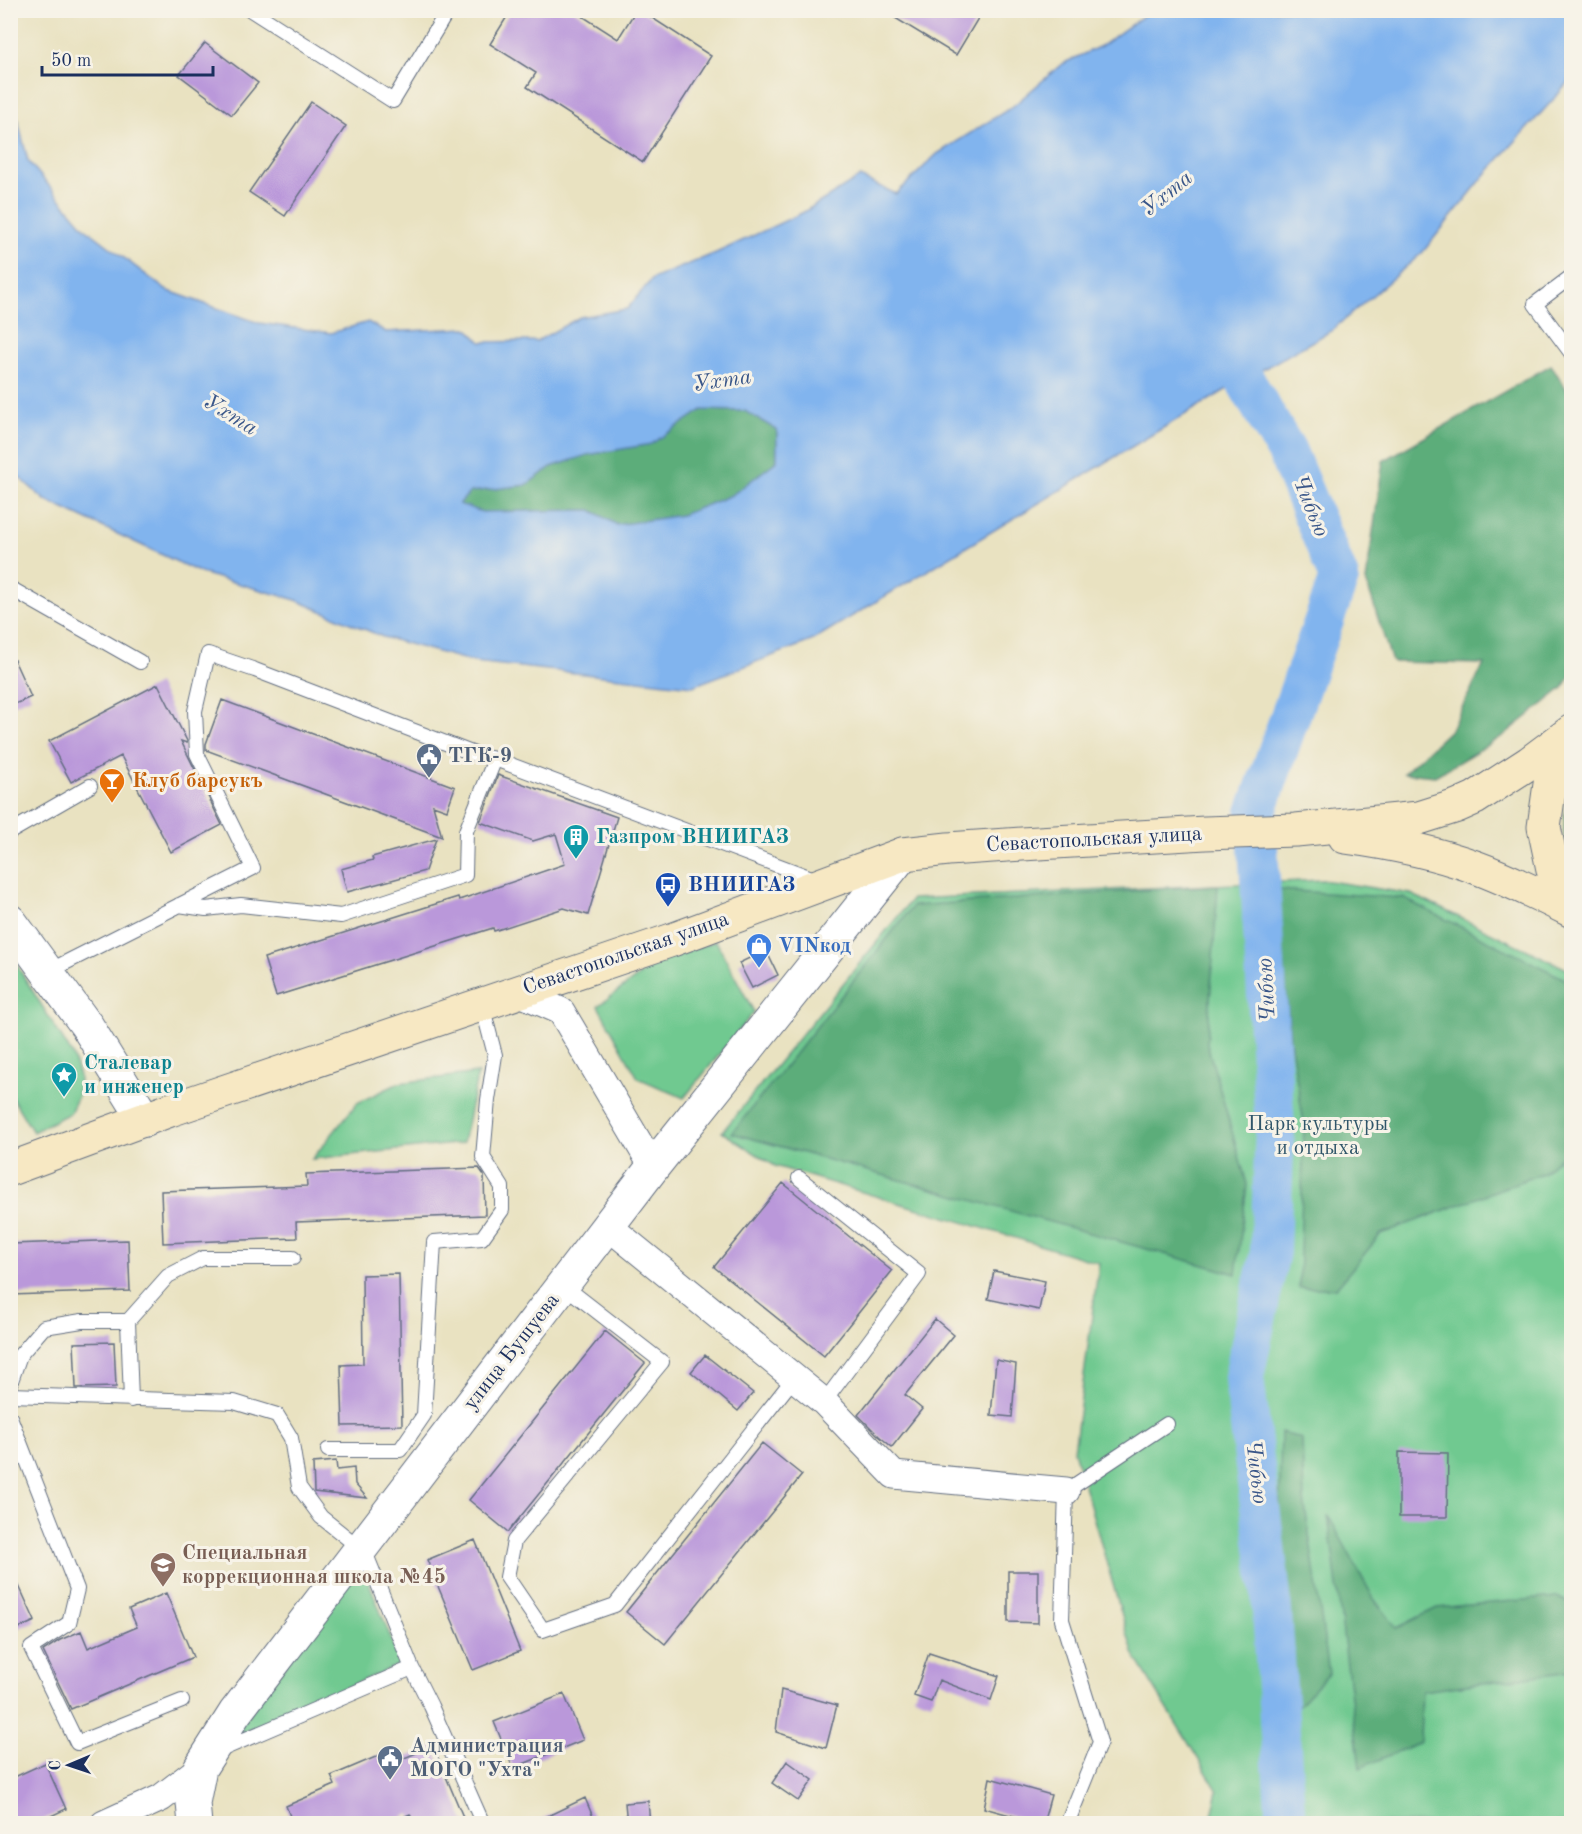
<svg xmlns="http://www.w3.org/2000/svg" width="1582" height="1834" viewBox="0 0 1582 1834" font-family="'Old Standard TT',serif">
  <style>
    .green { fill: #70c990; stroke: #467c77; stroke-width: 1.5 }
    .forest { fill: #5cad7a; stroke: #3c6e6c; stroke-width: 1.5 }
    .water { fill: #81b4ee; stroke: #4e72a6; stroke-width: 1.5; fill-rule: evenodd }
    .lines { fill: none; stroke-linecap: round; stroke-linejoin: round }
    .river { stroke: #81b4ee; stroke-width: 40 }
    .building { fill: #ba98da }
    .service-casing { stroke: #636e81; stroke-width: 16 }
    .minor-casing { stroke: #636e81; stroke-width: 29 }
    .tertiary-casing { stroke: #636e81; stroke-width: 35 }
    .secondary-casing { stroke: #636e81; stroke-width: 35 }
    .service { stroke: #fff; stroke-width: 14 }
    .minor { stroke: #fff; stroke-width: 27 }
    .tertiary { stroke: #fff; stroke-width: 33 }
    .secondary { stroke: #f7e8c3; stroke-width: 33 }
    .labels { text-anchor: middle; dominant-baseline: central; stroke-width: 6; stroke-linejoin: round; paint-order: stroke }
    .service-label { font-size: 21px; font-weight: bold; fill: #4e5e75; stroke: #f7f3e8; text-anchor: start }
    .food-label { font-size: 21px; font-weight: bold; fill: #c56008; stroke: #f7f3e8; text-anchor: start }
    .culture-label { font-size: 21px; font-weight: bold; fill: #0d838f; stroke: #f7f3e8; text-anchor: start }
    .street-label { font-size: 21px; fill: #1b2f5e; stroke: #f7f3e8 }
    .transit-label { font-size: 21px; font-weight: bold; fill: #164399; stroke: #f7f3e8; text-anchor: start }
    .shop-label { font-size: 21px; font-weight: bold; fill: #366cbe; stroke: #f7f3e8; text-anchor: start }
    .park-label { font-size: 21px; fill: #30566a; stroke: #f7f3e8 }
    .education-label { font-size: 21px; font-weight: bold; fill: #785e54; stroke: #f7f3e8; text-anchor: start }
    .water-label { font-size: 22px; font-style: italic; fill: #3a5789; stroke: #f7f3e8 }
  </style>
  <rect width="100%" height="100%" fill="#f7f3e8"/>
  <filter id="ink" filterUnits="userSpaceOnUse"><feTurbulence type="fractalNoise" baseFrequency=".0167" numOctaves="2"/><feDisplacementMap in="SourceGraphic" scale="12" xChannelSelector="R" yChannelSelector="G"/><feConvolveMatrix kernelMatrix="1 2 1 2 8 2 1 2 1" color-interpolation-filters="sRGB"/></filter>
  <filter id="wash" filterUnits="userSpaceOnUse"><feTurbulence type="fractalNoise" baseFrequency=".008" numOctaves="4" result="noise"/><feDisplacementMap in="SourceGraphic" scale="24" xChannelSelector="R" yChannelSelector="G"/><feGaussianBlur stdDeviation="1.35" result="paint"/><feColorMatrix in="noise" values="0 0 0 0 0 0 0 0 0 0 0 0 0 0 0 0 0 1.4 0 .05"/><feComposite in="paint" operator="in"/></filter>
  <g filter="url(#wash)">
    <rect width="100%" height="100%" fill="#e9e2c1"/>
    <!-- green -->
    <path class="green" d="M1571 787V867C1561 843 1563 811 1571 787Z
      M1323 880 1411 894 1571 971V1823H1210L1218 1791 1133 1653 1074 1451 1099 1263 775 1166 722 1132 912 899Z
      M716 941 754 1012 684 1098 638 1078 598 1006 660 960Z
      M11 956 72 1054 79 1076 78 1096 70 1113 33 1132 11 1096Z
      M478 1073 463 1143 312 1159 357 1103 399 1083Z
      M361 1562 401 1664 231 1738Z"/>
    <!-- forest -->
    <path class="forest" d="M1551 365 1571 396V675L1563 688 1503 736 1435 776 1404 773 1451 729 1484 664 1392 662 1366 581 1383 461Z
      M702 410 745 411 777 430V461L732 495 682 515 617 525 591 510 482 512 458 504 470 492 526 485 551 467 587 455 651 444Z
      M1218 885 1207 1044 1247 1184 1236 1274 732 1133 913 906Z
      M1279 890 1403 898 1571 982V1147L1543 1173 1381 1234 1336 1288H1299L1304 1124 1290 1040Z
      M1281 1432 1302 1439 1304 1499 1329 1673 1294 1710 1278 1566Z
      M1328 1515 1374 1599 1397 1628 1437 1608 1557 1597 1571 1604V1671L1422 1691 1420 1742 1360 1768Z"/>
    <!-- water -->
    <path class="water" d="M1154 10 1571 11V80L1485 175 1422 253 1331 331 1224 391 811 641 693 686 474 662 383 637 296 600 201 573 45 500 11 470V109L16 113 28 161 85 228 166 290 259 323 331 333 368 322 386 332 467 328 481 342 537 341 580 317 627 309 652 279 716 253 804 212 860 177 896 194 937 154 1012 107 1062 64 1101 46 1146 14ZM702 410 745 411 777 430V461L732 495 682 515 617 525 591 510 482 512 459 504 470 492 526 485 551 467 587 455 651 444Z"/>
    <g class="lines">
      <!-- river -->
      <path class="river" d="M1216 331 1287 452 1339 578 1256 813 1275 1128 1270 1252 1244 1377 1271 1596 1286 1824"/>
    </g>
    <g id="blocks">
      <!-- building -->
      <path class="building" d="M511 10H573L618 39 636 10H640L711 56 643 162 527 87 536 73 490 44Z
        M882 10H983L956 55Z
        M205 43 258 83 232 115 179 75Z
        M311 102 346 126 285 216 249 192Z
        M10 651 31 697 10 706Z
        M158 684 187 741V743L181 741 222 825 171 852 121 756 71 782 49 741Z
        M222 700 455 787 447 810 433 805 442 837 206 750V744Z
        M498 775 617 817 588 915 564 908 494 931 493 928 276 996 264 958 458 897 459 900 565 864 556 834 533 841 480 822Z
        M436 839 425 871 347 892 341 869 373 860 372 857Z
        M766 950 778 975 752 988 739 963Z
        M479 1168 484 1175 485 1215 296 1222 297 1238 163 1243 161 1191 307 1186 306 1174Z
        M783 1183 892 1271 824 1356 714 1267Z
        M128 1240 130 1291 10 1295V1244Z
        M994 1271 1045 1281 1039 1310 988 1299Z
        M399 1274 402 1425 343 1426 341 1365 363 1364 362 1275Z
        M935 1319 954 1335 905 1395 922 1409 892 1447 879 1436 858 1415Z
        M605 1331 645 1363 508 1532 469 1500Z
        M114 1342 116 1387 76 1388 74 1343Z
        M705 1355 753 1393 738 1411 691 1372Z
        M996 1360 1016 1364 1012 1417 991 1415Z
        M762 1443 802 1475 665 1644 626 1612Z
        M1399 1452 1448 1453 1447 1517H1399Z
        M336 1461 337 1470 354 1468 355 1484 367 1498 314 1492 313 1463Z
        M475 1540 520 1651 473 1670 427 1560Z
        M10 1566 35 1621 10 1632Z
        M1008 1571H1038V1623L1008 1622Z
        M166 1593 193 1657 71 1709 43 1651 60 1640 81 1631 88 1648 137 1627 129 1609Z
        M929 1653 999 1676 991 1700 939 1680 931 1702 914 1696Z
        M781 1690 837 1705 826 1748 776 1732Z
        M564 1694 583 1740 513 1768 494 1722Z
        M433 1746 466 1824H414L410 1814 388 1824H293L286 1806 335 1785 331 1776 385 1753 390 1764Z
        M787 1761 813 1780 798 1801 772 1783Z
        M45 1763 66 1809 34 1824H10V1779Z
        M990 1778 1051 1795 1043 1824 984 1808Z
        M585 1798 596 1824H531Z
        M648 1801 650 1824H627L625 1803Z"/>
    </g>
  </g>
  <g filter="url(#ink)">
    <use href="#blocks" fill-opacity="0" stroke="#636e81" stroke-width="1.5"/>
    <g class="lines">
      <!-- service casing -->
      <g class="service-casing">
        <path id="service" d="M251 10 393 101 448 10
          M1572 276 1535 304 1572 354
          M10 588 140 662
          M10 832 90 786
          M179 905 206 909 241 905 341 916 465 875 466 831 495 759
          M47 972 253 868 197 754 195 711 208 654 255 670 477 755 495 759 817 880
          M799 1178 919 1274 824 1402
          M563 1285 662 1362 514 1541 507 1577 543 1630 615 1605 794 1378
          M128 1321 168 1276 203 1258H293
          M10 1384 20 1355 44 1327 82 1321H128L131 1400
          M10 1395 234 1402 277 1415 291 1438 299 1487 321 1517 351 1541 358 1552
          M10 1417 77 1589 69 1623 31 1648 77 1743 182 1701
          M328 1450H400L424 1415 434 1242 482 1238 502 1210V1187L483 1157 488 1100 495 1055 482 1005
          M412 1668 431 1706 483 1824
          M218 1751 412 1668 363 1547
          M1067 1824 1100 1742 1062 1620 1066 1491 1167 1424"/>
      </g>
      <!-- minor casing -->
      <g class="minor-casing">
        <path id="minor" d="M518 992 561 1011 653 1167
          M608 1226 824 1402 894 1475 1066 1491
          M104 1824 161 1798 200 1768"/>
      </g>
      <!-- tertiary casing -->
      <g class="tertiary-casing">
        <path id="tertiary" d="M10 921 87 1026 145 1120
          M195 1824 193 1803 200 1768 235 1713 653 1167 903 854"/>
      </g>
      <!-- secondary casing -->
      <g class="secondary-casing">
        <path id="secondary" d="M1572 740 1568 744 1550 784 1544 827 1554 874 1572 902
          M1345 837C1389 843 1434 852 1475 867 1508 879 1540 895 1572 911
          M10 1169 170 1110 672 940 903 854 948 849 1022 844 1205 833 1296 830 1419 818 1457 806 1475 798 1529 763 1572 731"/>
      </g>
      <!-- service -->
      <use href="#service" class="service"/>
      <!-- minor -->
      <use href="#minor" class="minor"/>
      <!-- tertiary -->
      <use href="#tertiary" class="tertiary"/>
      <!-- secondary -->
      <use href="#secondary" class="secondary"/>
    </g>
  </g>
  <!-- icons -->
  <defs>
    <g id="civic-pin" transform="scale(1.35)"><path d="M0 17L-7.5 6A9.5 9.5 0 1 1 7.5 6Z" fill="#5c6f8a" stroke="#f7f3e8"/><path d="M-.6-6.5H3V-4.5H.6V-3L4-1V1h2V6H-6V1h2V-1L-.6-3ZM-1.2 2.5V6h2.4V2.5Z" fill="#fff"/></g>
    <g id="bar-pin" transform="scale(1.35)"><path d="M0 17L-7.5 6A9.5 9.5 0 1 1 7.5 6Z" fill="#e8710a" stroke="#f7f3e8"/><path d="M-6-5H6L.8 .8V4.5H3.5V6h-7V4.5H-.8V.8Z" fill="#fff"/></g>
    <g id="building-pin" transform="scale(1.35)"><path d="M0 17L-7.5 6A9.5 9.5 0 1 1 7.5 6Z" fill="#0f9aa8" stroke="#f7f3e8"/><path d="M-4-6H4V6H1V3H-1V6H-4ZM-2.5-4.3h1.7v1.8h-1.7ZM.8-4.3h1.7v1.8H.8ZM-2.5-1h1.7V.8h-1.7ZM.8-1h1.7V.8H.8Z" fill="#fff"/></g>
    <g id="bus-pin" transform="scale(1.35)"><path d="M0 17L-7.5 6A9.5 9.5 0 1 1 7.5 6Z" fill="#1a4fb4" stroke="#f7f3e8"/><path d="M-5-6H5V4H4V6H2V4H-2V6H-4V4H-5ZM-3.5-4V0h7V-4ZM-3.5 1.2v1.5H-2V1.2ZM2 1.2v1.5H3.5V1.2Z" fill="#fff"/></g>
    <g id="shop-pin" transform="scale(1.35)"><path d="M0 17L-7.5 6A9.5 9.5 0 1 1 7.5 6Z" fill="#3f7fe0" stroke="#f7f3e8"/><path d="M-5-2.5h2.3a2.7 3.5 0 0 1 5.4 0H5L5.5 6h-11ZM-1.5-2.5h3a1.5 2.3 0 0 0-3 0Z" fill="#fff"/></g>
    <g id="sight-pin" transform="scale(1.35)"><path d="M0 17L-7.5 6A9.5 9.5 0 1 1 7.5 6Z" fill="#0f9aa8" stroke="#f7f3e8"/><path d="M0-6L1.8-2.2L6-1.7L2.9 1.2L3.7 5.4L0 3.3L-3.7 5.4L-2.9 1.2L-6-1.7L-1.8-2.2Z" fill="#fff"/></g>
    <g id="school-pin" transform="scale(1.35)"><path d="M0 17L-7.5 6A9.5 9.5 0 1 1 7.5 6Z" fill="#8d6e63" stroke="#f7f3e8"/><path d="M0-5L7-2L0 1L-7-2ZM-4 1L0 2.5L4 1V4Q0 6-4 4Z" fill="#fff"/></g>
  </defs>
  <g fill-rule="evenodd">
    <use href="#civic-pin" x="429" y="756"/>
    <use href="#bar-pin" x="112" y="781"/>
    <use href="#building-pin" x="576" y="837"/>
    <use href="#bus-pin" x="668" y="885"/>
    <use href="#shop-pin" x="759" y="946"/>
    <use href="#sight-pin" x="64" y="1075"/>
    <use href="#school-pin" x="163" y="1565"/>
    <use href="#civic-pin" x="390" y="1758"/>
  </g>
  <g class="labels">
    <!-- service labels -->
    <g class="service-label">
      <text x="448" y="756">ТГК-9</text>
      <text x="410" y="1746">Администрация<tspan x="410" dy="24">МОГО "Ухта"</tspan></text>
    </g>
    <!-- food labels -->
    <g class="food-label">
      <text x="132" y="781">Клуб барсукъ</text>
    </g>
    <!-- culture labels -->
    <g class="culture-label">
      <text x="596" y="837">Газпром ВНИИГАЗ</text>
      <text x="84" y="1063">Сталевар<tspan x="84" dy="24">и инженер</tspan></text>
    </g>
    <!-- street labels -->
    <g class="street-label">
      <text transform="translate(1094 840) rotate(-3)">Севастопольская улица</text>
      <text transform="translate(626 954) rotate(-19)">Севастопольская улица</text>
      <text transform="translate(512 1352) rotate(-52)">улица Бушуева</text>
    </g>
    <!-- transit labels -->
    <g class="transit-label">
      <text x="688" y="885">ВНИИГАЗ</text>
    </g>
    <!-- shop labels -->
    <g class="shop-label">
      <text x="778" y="946">VINкод</text>
    </g>
    <!-- park labels -->
    <g class="park-label">
      <text x="1318" y="1124">Парк культуры<tspan x="1318" dy="24">и отдыха</tspan></text>
    </g>
    <!-- education labels -->
    <g class="education-label">
      <text x="182" y="1553">Специальная<tspan x="182" dy="24">коррекционная школа №45</tspan></text>
    </g>
    <!-- water labels -->
    <g class="water-label">
      <text transform="translate(1167 194) rotate(-39)">Ухта</text>
      <text transform="translate(722 381) rotate(-8)">Ухта</text>
      <text transform="translate(230 415) rotate(32)">Ухта</text>
      <text transform="translate(1310 506) rotate(68)">Чибью</text>
      <text transform="translate(1267 990) rotate(-93)">Чибью</text>
      <text transform="translate(1256 1472) rotate(83)">Чибью</text>
    </g>
  </g>
  <!-- margin -->
  <rect width="1582" height="1834" fill="none" stroke="#f7f3e8" stroke-width="36"/>
  <!-- north arrow -->
  <g transform="translate(69 1765) rotate(268)" stroke="#f7f3e8" stroke-width="4.5" paint-order="stroke">
  <path d="M0-4.5L10 22L0 15L-10 22Z" fill="#1b2f5e"/>
  <text y="-9" font-size="16" font-weight="bold" text-anchor="middle" fill="#1b2f5e">С</text>
  </g>
  <!-- scale -->
  <path d="M42 66v9h171v-9" fill="none" stroke="#1b2f5e" stroke-width="3"/>
  <text x="51" y="66" font-size="18" fill="#1b2f5e" stroke="#f7f3e8" stroke-width="4.5" paint-order="stroke">50 m</text>
</svg>
